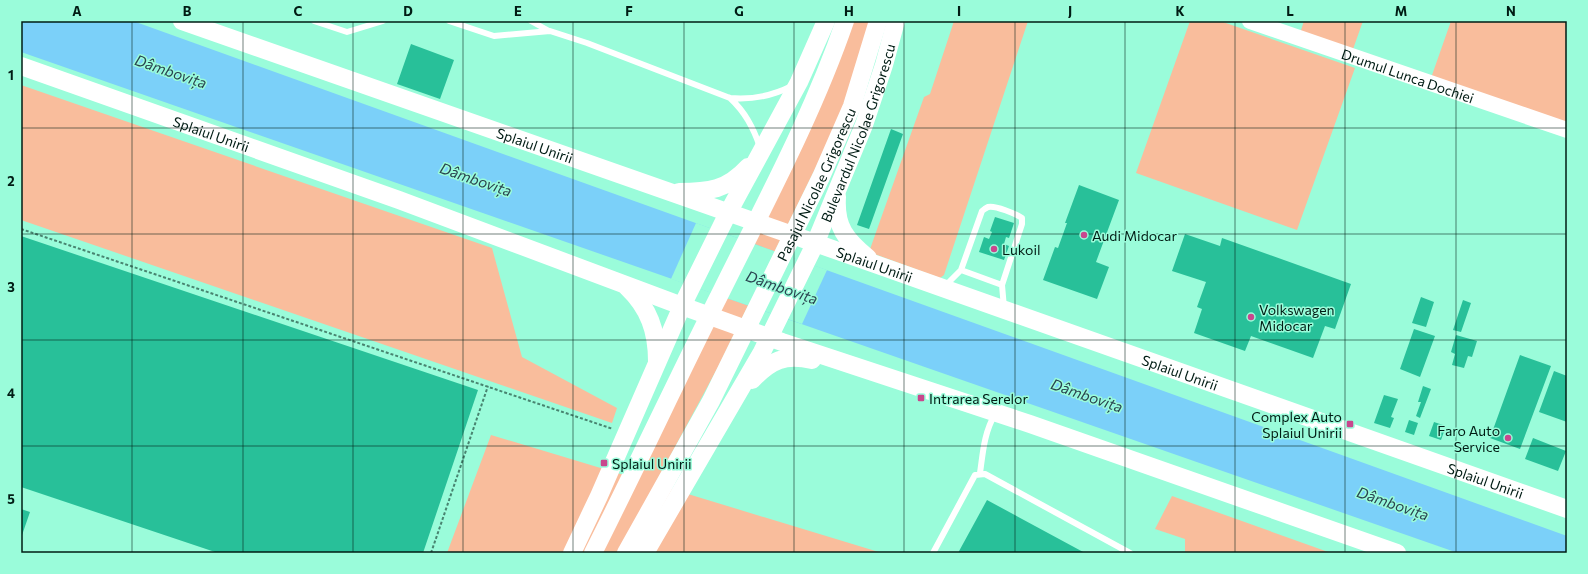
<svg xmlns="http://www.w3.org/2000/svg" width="1588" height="574" viewBox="0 0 1588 574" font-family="Commissioner,sans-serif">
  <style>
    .green { fill: #f9bd9c }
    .water { fill: #7bd0f9 }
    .pier { fill: #9afcda }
    .building { fill: #28c099 }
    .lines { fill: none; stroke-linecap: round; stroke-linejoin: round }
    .path { stroke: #488470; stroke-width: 2; stroke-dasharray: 3 2; stroke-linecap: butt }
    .service { stroke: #fff; stroke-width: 6 }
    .tertiary { stroke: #fff; stroke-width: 16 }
    .secondary { stroke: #fff; stroke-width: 18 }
    .grid { fill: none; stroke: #001c14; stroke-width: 1; stroke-opacity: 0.55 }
    .poi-dot { fill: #c9478e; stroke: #9afcda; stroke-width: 1.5 }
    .labels { text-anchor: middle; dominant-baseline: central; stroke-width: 3; stroke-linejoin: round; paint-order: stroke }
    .street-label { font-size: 14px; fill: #001c14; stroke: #9afcda }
    .poi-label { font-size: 14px; fill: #001c14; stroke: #9afcda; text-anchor: start }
    .water-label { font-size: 15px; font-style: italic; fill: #294350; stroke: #9afcda }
    .neatline { fill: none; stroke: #001c14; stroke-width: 1.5 }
    .grid-label { font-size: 13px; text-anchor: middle; font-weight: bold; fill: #001c14 }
  </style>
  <rect width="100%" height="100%" fill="#9afcda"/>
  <!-- green -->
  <path class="green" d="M850 21H871L840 115 815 169 718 367 655 484 882 553H447L491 435 637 479Z
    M954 21H1028L944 275 940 278 869 252 924 97 930 94Z
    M1190 21H1220L1355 68 1297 230 1136 173Z
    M1304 21H1363L1352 52 1300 33Z
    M1451 21H1567V124L1431 78Z
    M21 85 492 248 522 357 617 408 612 423 21 220Z
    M1172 496 1331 553H1185V539L1155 529Z"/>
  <!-- water -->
  <path class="water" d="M21 21H133L1567 536V553H1458L21 52Z"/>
  <!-- pier -->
  <path class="pier" d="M696 223 827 270 802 324 671 279Z"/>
  <!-- building -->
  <path class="building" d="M411 44 454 60 440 99 397 84Z
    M891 129 903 134 869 229 857 225Z
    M1079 185 1119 200 1096 262 1109 267 1097 299 1043 280 1055 247 1058 248 1067 223H1065Z
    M995 217 1014 223 1009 238 1006 237 1004 244 1009 246 1004 260 979 252 984 237 989 239 992 232 990 231Z
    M1185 234 1220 246 1222 238 1351 284 1335 329 1325 326 1313 358 1251 336 1245 351 1194 333 1202 309 1197 307 1206 282 1172 271Z
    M21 236 478 390 423 553H218L21 487Z
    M1421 297 1434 302 1426 327 1412 323Z
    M1463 300 1471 303 1461 332 1453 330Z
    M1414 329 1435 336 1420 377 1400 369Z
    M1456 335 1477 341 1472 357 1468 356 1464 368 1452 365 1455 354 1451 352Z
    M1520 355 1551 366 1520 449 1490 438Z
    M1554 371 1567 376V422L1539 412Z
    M1423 386 1431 389 1420 418 1416 416 1421 402H1418Z
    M1384 395 1398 399 1391 417 1394 418 1390 428 1374 423Z
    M1409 420 1418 423 1414 435 1405 432Z
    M1434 422 1446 426 1441 440 1429 436Z
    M1533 438 1566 451 1558 471 1525 459Z
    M987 500 1085 553H958Z
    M21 509 30 512 21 538Z"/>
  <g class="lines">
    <!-- path -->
    <path class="path" d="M21 229 613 429
      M431 553 488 386"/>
    <!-- service -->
    <path class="service" d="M314 21 347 32 383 21
      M449 21 494 36 550 31 587 43 730 98C752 100 772 96 792 86
      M531 21 549 31
      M730 98C745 112 753 127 760 147
      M961 270 982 211C984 209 986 208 988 207 995 205 1016 214 1022 218V224L1002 285
      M944 287 961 270 1002 285 1004 308
      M980 473C983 452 984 433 995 414
      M933 553 975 475 985 474 1130 553"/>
    <!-- tertiary -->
    <path class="tertiary" id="s1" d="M1250 21 1567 130"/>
    <!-- secondary -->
    <g class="secondary">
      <path id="s2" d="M182 21 875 264 1567 509"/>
      <path id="s3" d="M21 66 399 200 682 306 782 342 1030 424 1397 553"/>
      <path d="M679 192C709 192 727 190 748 167"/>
      <path d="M837 197C835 227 846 240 868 258"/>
      <path d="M627 287C649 308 657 331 657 361"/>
      <path d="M752 380C771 360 785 354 812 360"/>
      <path d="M572 553 599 496 682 306 728 213 799 82 826 21"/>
      <path d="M593 553C637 466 678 377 722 290 766 201 813 114 845 21"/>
      <path id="s4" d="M626 553 711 401 821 177 852 106 878 21"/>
      <path id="s5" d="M645 553 762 352 815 244 864 125 884 65 896 21"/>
    </g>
  </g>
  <!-- grid -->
  <path class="grid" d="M132 21V553M243 21V553M353 21V553M463 21V553M573 21V553M684 21V553M794 21V553M904 21V553M1015 21V553M1125 21V553M1235 21V553M1345 21V553M1456 21V553M21 128H1567M21 234H1567M21 340H1567M21 446H1567"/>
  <!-- markers -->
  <g class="poi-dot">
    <circle cx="1084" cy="235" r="4"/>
    <circle cx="994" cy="249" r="4"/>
    <circle cx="1251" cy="317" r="4"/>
    <rect x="917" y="394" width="8" height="8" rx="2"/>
    <rect x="1346" y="420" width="8" height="8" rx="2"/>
    <circle cx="1508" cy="438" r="4"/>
    <rect x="600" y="459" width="8" height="8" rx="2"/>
  </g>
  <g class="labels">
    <!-- street labels -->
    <g class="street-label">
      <text stroke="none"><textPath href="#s1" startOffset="167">Drumul Lunca Dochiei</textPath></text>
      <text stroke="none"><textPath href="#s3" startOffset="202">Splaiul Unirii</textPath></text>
      <text stroke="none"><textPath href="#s5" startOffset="472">Bulevardul Nicolae Grigorescu</textPath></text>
      <text stroke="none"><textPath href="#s2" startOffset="374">Splaiul Unirii</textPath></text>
      <text stroke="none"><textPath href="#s4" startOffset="415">Pasajul Nicolae Grigorescu</textPath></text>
      <text stroke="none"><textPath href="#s2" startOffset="734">Splaiul Unirii</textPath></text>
      <text stroke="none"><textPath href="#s2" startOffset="1058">Splaiul Unirii</textPath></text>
      <text stroke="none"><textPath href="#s2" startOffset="1382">Splaiul Unirii</textPath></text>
    </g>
    <!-- poi labels -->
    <g class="poi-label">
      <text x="1092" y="235">Audi Midocar</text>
      <text x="1002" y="249">Lukoil</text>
      <text x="1259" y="309">Volkswagen<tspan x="1259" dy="16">Midocar</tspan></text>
      <text x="929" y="398">Intrarea Serelor</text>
      <text x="1342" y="416" text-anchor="end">Complex Auto<tspan x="1342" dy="16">Splaiul Unirii</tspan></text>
      <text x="1500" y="430" text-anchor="end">Faro Auto<tspan x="1500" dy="16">Service</tspan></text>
      <text x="612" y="463">Splaiul Unirii</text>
    </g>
    <!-- water labels -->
    <g class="water-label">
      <text transform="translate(171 71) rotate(19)">Dâmbovița</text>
      <text transform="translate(476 179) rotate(19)">Dâmbovița</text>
      <text transform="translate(782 287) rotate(19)">Dâmbovița</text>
      <text transform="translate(1087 395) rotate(19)">Dâmbovița</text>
      <text transform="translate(1393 503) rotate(19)">Dâmbovița</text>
    </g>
  </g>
  <!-- border -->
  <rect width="1588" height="574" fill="none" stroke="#9afcda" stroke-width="44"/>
  <rect x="22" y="22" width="1544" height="530" class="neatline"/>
  <g class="grid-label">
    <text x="77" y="16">A</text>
    <text x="187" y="16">B</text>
    <text x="298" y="16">C</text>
    <text x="408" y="16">D</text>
    <text x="518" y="16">E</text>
    <text x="629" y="16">F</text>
    <text x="739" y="16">G</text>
    <text x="849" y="16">H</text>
    <text x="959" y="16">I</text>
    <text x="1070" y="16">J</text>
    <text x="1180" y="16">K</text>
    <text x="1290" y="16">L</text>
    <text x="1401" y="16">M</text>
    <text x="1511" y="16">N</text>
    <text x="11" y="80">1</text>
    <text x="11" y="186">2</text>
    <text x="11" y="292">3</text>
    <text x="11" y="398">4</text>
    <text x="11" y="504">5</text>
  </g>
</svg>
